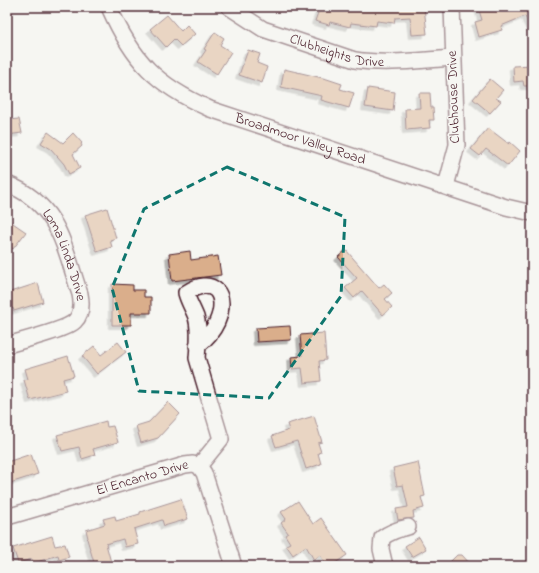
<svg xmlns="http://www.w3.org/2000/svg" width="539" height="573" viewBox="0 0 539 573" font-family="'Indie Flower',sans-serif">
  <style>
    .building { fill: #daae8b; stroke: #4a1f2b; filter: url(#shadow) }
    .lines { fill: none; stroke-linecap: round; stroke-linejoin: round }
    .minor-casing { stroke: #4a1f2b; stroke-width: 18 }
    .minor { stroke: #f6f6f2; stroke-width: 15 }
    .marked { fill: none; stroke: #0f766e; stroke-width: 3; stroke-dasharray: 8 5; stroke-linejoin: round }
    .labels { text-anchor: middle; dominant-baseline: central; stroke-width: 3; stroke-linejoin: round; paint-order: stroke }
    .street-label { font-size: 14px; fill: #4a1f2b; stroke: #f6f6f2 }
  </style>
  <defs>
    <filter id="shadow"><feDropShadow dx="-3.5" dy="3.5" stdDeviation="0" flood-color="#0004"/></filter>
  </defs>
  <rect width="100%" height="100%" fill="#f6f6f2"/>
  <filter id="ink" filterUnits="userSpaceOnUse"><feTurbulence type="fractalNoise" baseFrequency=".025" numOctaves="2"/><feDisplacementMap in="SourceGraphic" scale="8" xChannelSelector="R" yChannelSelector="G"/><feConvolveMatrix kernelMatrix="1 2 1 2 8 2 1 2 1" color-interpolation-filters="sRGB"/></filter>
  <g filter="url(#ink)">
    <!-- building -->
    <path class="building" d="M320 7H424L427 34 412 35 410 17 395 18 394 23 377 21 376 26 351 23 350 27 330 22 329 25 315 21Z
      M478 7H532V31L525 16 501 26 502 30 479 37 475 22 482 20Z
      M167 15 181 31 187 25 195 34 181 46 174 39 166 47 150 29Z
      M215 32 224 38 220 45 231 52 217 74 198 62 206 50 204 49Z
      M248 50 260 54 257 63 267 67 262 83 239 75Z
      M532 65V86H524L523 81 514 82 513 66Z
      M284 69 327 79 342 84 340 89 354 93 349 108 321 100 322 96 281 87Z
      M490 79 503 90 496 98 501 101 490 113 473 99Z
      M368 88 395 92 393 111 365 107Z
      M419 93H430L431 108H433L434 120H429L430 128 406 130 405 109 420 108Z
      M19 119 22 133 7 135V120Z
      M488 128 509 144 510 142 520 151 508 166 486 149 480 156 471 149Z
      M48 132 63 143 73 133 82 143 81 144 82 146 73 154 80 168 69 174 64 164 51 149 41 143Z
      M107 208 116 238 110 240 112 247 97 252 85 215Z
      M7 219 26 232 13 249 7 245Z
      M346 250 379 288 384 284 392 293 385 299 392 307 383 315 362 291 354 298 345 288 357 278 338 257Z
      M190 251 191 260 218 256 221 275 172 281 169 254Z
      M38 283 43 302 14 311 13 308 7 310V293Z
      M112 284 133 285V290H144V297H151V313H131V325H112Z
      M290 326 291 340 257 342 256 328Z
      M324 333 326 360 319 361 321 381 304 383 302 368 292 369 291 357 302 356 300 335Z
      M118 342 126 352 97 374 82 356 94 346 101 355Z
      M68 356 74 376 63 379 66 391 30 400 24 380 28 379 25 369Z
      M168 402 180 414 158 438 141 443 136 426 149 422Z
      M314 416 322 442 318 443 321 452 318 453 321 464 306 469 297 441 276 447 272 436 289 430 287 424Z
      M106 421 107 427 113 426 118 442 93 449 95 455 82 459 79 447 62 451 57 435Z
      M31 454 38 474 7 484V462Z
      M418 462 425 496 421 497 424 508 413 511 414 518 398 520 396 509 408 507 403 485 397 486 393 468Z
      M181 499 188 519 164 526 162 520 134 529 138 544 125 547 123 539 106 544 112 566H95L87 539 88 538 86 530 105 524 103 519 115 516 116 521 140 514V512Z
      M298 501 313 524 321 518 347 555 331 566H327L320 555 314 560 306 546 293 555 286 545 290 543 285 535 288 533 281 523 286 519 281 512Z
      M52 536 55 546 65 544 69 557 59 560 58 555 34 563 32 559 18 563 13 548Z
      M419 537 426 549 412 557 405 546Z
      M457 555H462L472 566H446Z"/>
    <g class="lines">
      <!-- minor casing -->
      <g class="minor-casing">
        <g id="minor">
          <path id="s1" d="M109 7C133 61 156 85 210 109L506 207 532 213"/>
          <path id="s2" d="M229 7 263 29 355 60C387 65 420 60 453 58"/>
          <path id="s3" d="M7 184C59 204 64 247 80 294 82 304 82 314 75 321 68 329 21 341 7 345"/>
          <path d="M446 186 457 145 452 7"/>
          <path d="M197 346C205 340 213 331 217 322 229 294 213 275 186 293 188 301 193 309 196 317 200 330 198 345 197 358L221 439 199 466"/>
          <path id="s4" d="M7 517 185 465 193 464 199 466 204 473 234 566"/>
          <path d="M385 566 381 549 382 538C390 532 398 529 408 527"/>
        </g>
      </g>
      <!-- minor -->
      <use href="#minor" class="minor"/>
    </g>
  </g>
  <!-- marked area -->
  <path d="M0 0H539V573H0ZM227 167 345 217 341 296 269 398 139 391 112 288 144 209Z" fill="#f6f6f2" fill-opacity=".55" fill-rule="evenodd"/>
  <path class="marked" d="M227 167 345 217 341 296 269 398 139 391 112 288 144 209Z"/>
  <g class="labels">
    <!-- street labels -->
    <g class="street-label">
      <text stroke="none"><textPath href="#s2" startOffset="118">Clubheights Drive</textPath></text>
      <text transform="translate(454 97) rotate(-92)">Clubhouse Drive</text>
      <text stroke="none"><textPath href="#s1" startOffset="243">Broadmoor Valley Road</textPath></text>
      <text stroke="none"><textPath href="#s3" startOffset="96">Loma Linda Drive</textPath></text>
      <text stroke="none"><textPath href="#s4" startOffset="141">El Encanto Drive</textPath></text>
    </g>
  </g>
  <!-- margin -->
  <rect width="539" height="573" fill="none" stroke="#f6f6f2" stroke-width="24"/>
  <rect x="12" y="12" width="515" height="549" fill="none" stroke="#4a1f2b" stroke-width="1.5" filter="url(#ink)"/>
</svg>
